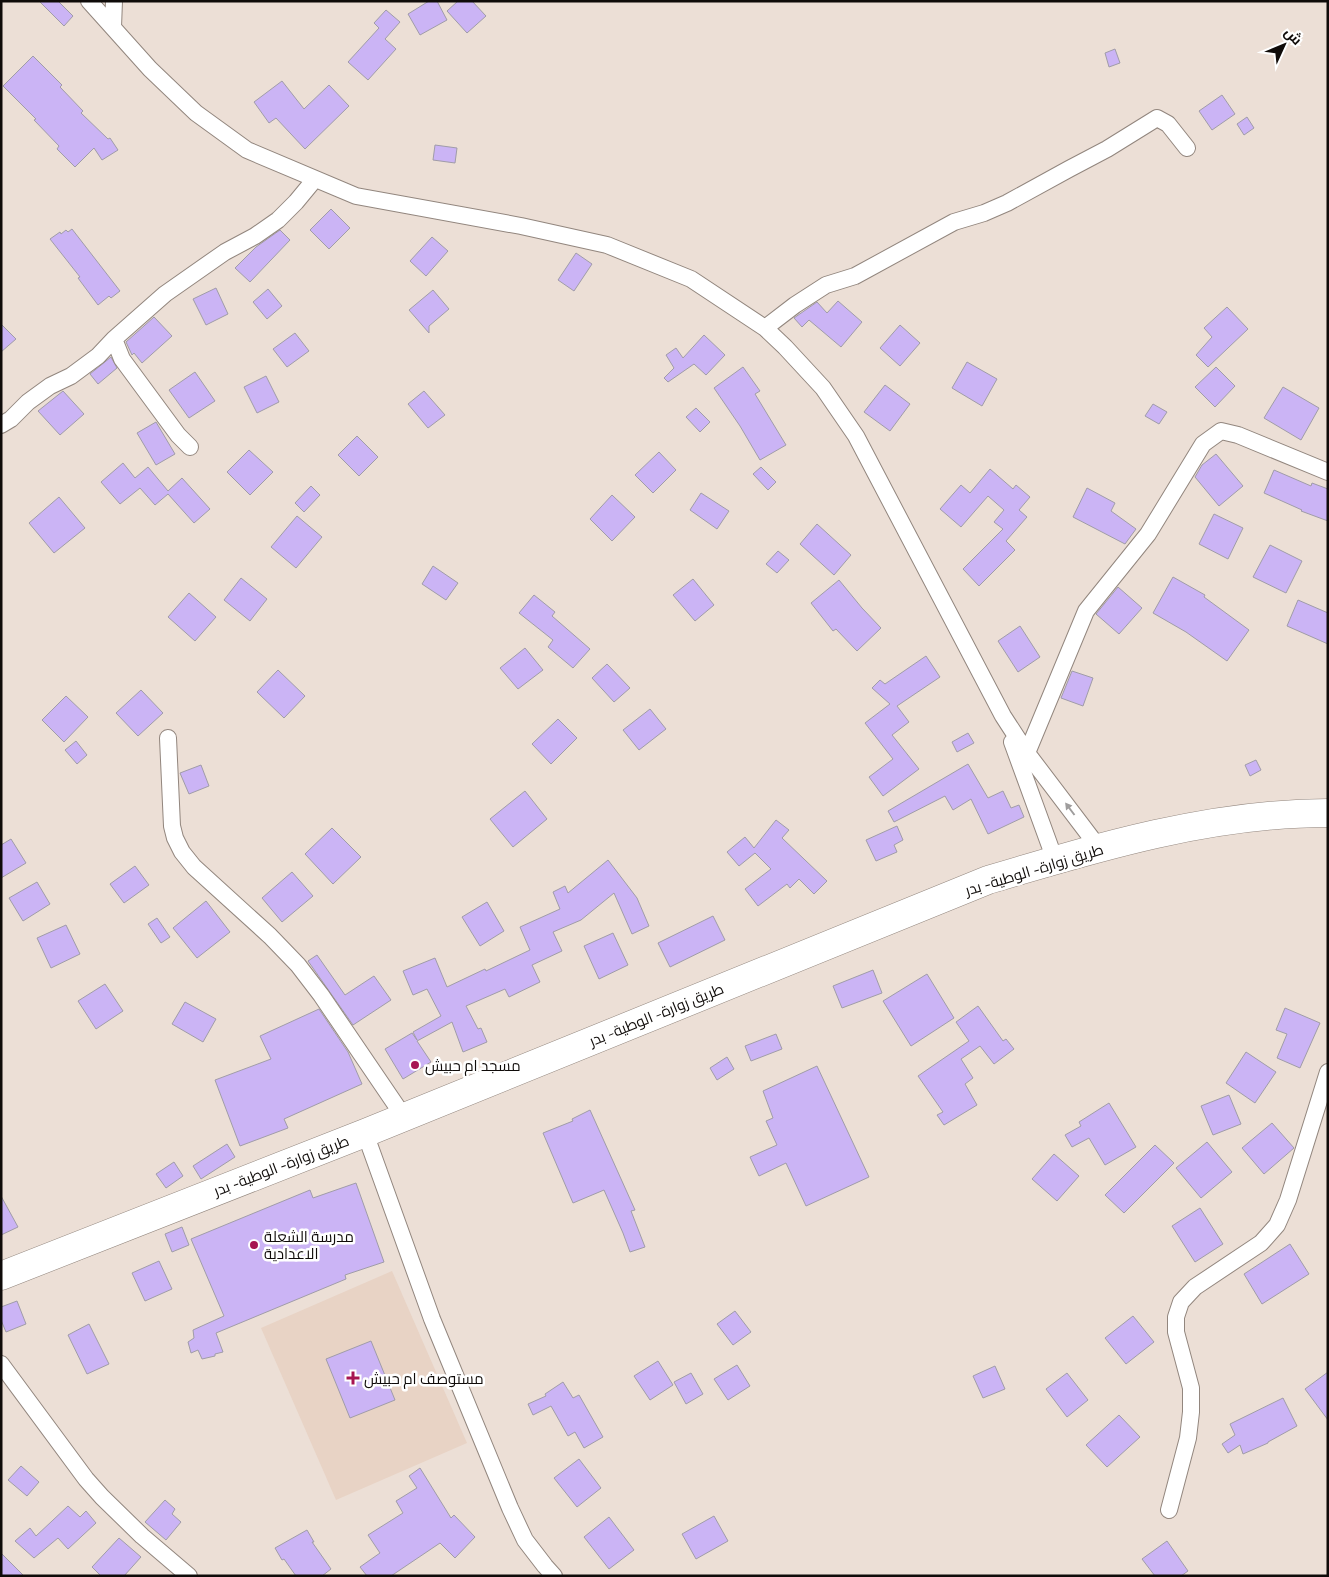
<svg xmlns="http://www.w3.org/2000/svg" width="1329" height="1577" viewBox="0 0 1329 1577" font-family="'Exo 2',Cairo,sans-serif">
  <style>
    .medical { fill: #e8d3c5 }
    .building { fill: #cbb4f5; stroke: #a09ca8 }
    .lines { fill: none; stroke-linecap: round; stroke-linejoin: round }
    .minor-casing { stroke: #92867e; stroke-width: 18 }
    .trunk-casing { stroke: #92867e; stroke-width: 29 }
    .minor { stroke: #fff; stroke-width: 16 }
    .trunk { stroke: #fff; stroke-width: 28 }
    .oneway { fill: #9f9d9d }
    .poi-dot { fill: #a71551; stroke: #fff; stroke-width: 2 }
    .labels { text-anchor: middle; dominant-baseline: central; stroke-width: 5; stroke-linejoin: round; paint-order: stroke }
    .street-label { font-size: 15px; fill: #0f0b09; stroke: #fff }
    .poi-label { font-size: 15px; fill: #0f0b09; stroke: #fff; text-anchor: start }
  </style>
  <rect width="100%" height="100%" fill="#ecdfd6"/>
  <!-- medical -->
  <path class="medical" d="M392 1271 467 1443 336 1500 261 1328Z"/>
  <!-- building -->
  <path class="building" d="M39 1H58L73 16 64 26Z
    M429 1H437L447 20 420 35 408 14Z
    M458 1H472L486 16 467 33 447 11Z
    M386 10 400 22 385 39 396 49 368 80 348 62 379 28 374 23Z
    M1115 49 1120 63 1109 67 1105 53Z
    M33 56 62 85 60 87 83 111 81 113 108 139 110 138 118 150 102 160 94 148 75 167 57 149 59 146 34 120 36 119 3 86Z
    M282 81 304 109 329 85 349 106 305 149 276 118 269 123 254 102Z
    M1222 95 1235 114 1212 130 1199 111Z
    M1247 117 1254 128 1244 135 1237 124Z
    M435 145 457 148 455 163 433 160Z
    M331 209 350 228 329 249 310 230Z
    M72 229 120 291 111 298 109 296 98 305 78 278 80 277 50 239 60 232 61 234 66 230 68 232Z
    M280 230 290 240 250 282 235 268 256 247Z
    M432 237 448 251 426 276 410 261Z
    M576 253 592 264 574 291 558 280Z
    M216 288 228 314 206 325 193 299Z
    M268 289 282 306 267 319 253 302Z
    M433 290 449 309 429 326V333L409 310Z
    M838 301 862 322 841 347 809 320 802 327 794 318 817 302 827 313Z
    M1227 307 1248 329 1208 367 1196 355 1212 337 1204 328Z
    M154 317 172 336 142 363 134 353 132 355 126 342Z
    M1 324 16 339 1 352Z
    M900 325 920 343 900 366 880 348Z
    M295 333 309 351 287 367 273 349Z
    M704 335 725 355 706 375 694 364 668 382 664 378 674 368 666 355 676 348 683 358Z
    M111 357 117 368 98 384 90 374Z
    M967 362 997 379 982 406 952 388Z
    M743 367 760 391 755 394 786 445 760 460 740 426 714 388Z
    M1216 367 1235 386 1215 407 1195 387Z
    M195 372 215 401 189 418 169 390Z
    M266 376 279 402 257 413 244 387Z
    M885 385 910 404 890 431 864 412Z
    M1283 387 1319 408 1301 440 1264 418Z
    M63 391 84 414 60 435 38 411Z
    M424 391 445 415 428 428 408 404Z
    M1153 404 1167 412 1159 424 1145 416Z
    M696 408 710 422 700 432 686 417Z
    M156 422 175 454 156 465 137 433Z
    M357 436 378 457 359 476 338 455Z
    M249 450 273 472 250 495 227 472Z
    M659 452 676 470 653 493 635 475Z
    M1216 454 1243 486 1219 506 1195 477 1202 465Z
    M123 463 135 478 148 467 168 491 182 478 210 509 194 523 168 494 155 505 140 488 120 504 101 482Z
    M761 467 776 482 768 490 753 474Z
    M990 469 1013 489 1016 485 1030 497 1019 510 1027 517 1006 541 1015 550 979 586 963 569 1003 529 994 522 1004 510 988 496 961 527 940 509 961 485 970 493Z
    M1274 470 1311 486 1312 483 1328 489V521L1301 511 1302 510 1264 493Z
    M311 486 320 495 304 512 295 503Z
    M1087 488 1115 503 1111 511 1136 529 1125 544 1073 517Z
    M701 493 729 511 717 529 690 510Z
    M612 495 635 517 612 541 590 519Z
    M59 497 85 528 54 553 29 523Z
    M1214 514 1243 528 1228 559 1199 544Z
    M297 516 322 537 296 568 271 547Z
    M817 524 851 555 834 575 800 544Z
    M1270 545 1302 561 1286 593 1253 577Z
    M778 551 789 560 777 573 766 564Z
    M433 566 458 583 446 600 422 584Z
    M1173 577 1205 595 1204 597 1249 630 1227 661 1186 632 1153 613Z
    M241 578 267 599 250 621 224 600Z
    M693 579 714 605 695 621 673 595Z
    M839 580 862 608 881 628 857 651 836 629 833 631 811 603Z
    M1118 587 1142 608 1119 634 1096 614Z
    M189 593 216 617 195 641 168 617Z
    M534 595 555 612 552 616 590 649 573 668 548 647 553 640 519 613Z
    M1298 600 1328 613V644L1287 626Z
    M1020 626 1040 657 1018 672 998 641Z
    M525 648 543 670 518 689 500 668Z
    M926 656 940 677 897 706 909 722 892 735 919 769 883 796 869 777 893 759 865 723 890 704 872 688 880 680 885 684Z
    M607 664 630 688 614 702 592 678Z
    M278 670 305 696 284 718 257 692Z
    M1072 671 1093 678 1083 706 1061 698Z
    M141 690 163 713 138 736 116 713Z
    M66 696 88 717 64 742 42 720Z
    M650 709 666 729 639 750 623 730Z
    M558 719 577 738 551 764 532 744Z
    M968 733 974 743 957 752 952 742Z
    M76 741 87 755 77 764 65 750Z
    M1256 760 1261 770 1250 776 1245 765Z
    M968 764 988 798 1003 791 1011 808 1019 805 1024 817 988 834 971 799 953 810 945 796 894 822 888 811Z
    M201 765 209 786 189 794 180 773Z
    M525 791 547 819 513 847 490 819Z
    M776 820 789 830 782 838 827 881 814 894 799 879 790 888 787 884 758 906 745 889 771 869 755 853 739 866 727 852 745 837 754 848Z
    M897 826 903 840 894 845 897 852 876 861 866 840Z
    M332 828 361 857 333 884 305 854Z
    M11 839 26 863 1 878V845Z
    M608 860 637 898 649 926 632 934 614 893 581 920 553 932 562 951 532 965 540 982 509 997 505 989 466 1006 478 1029 481 1028 487 1042 463 1052 452 1022 417 1041 431 1062 403 1079 385 1049 412 1033 417 1040 413 1032 441 1016 427 989 413 995 403 971 435 958 447 987 485 969 486 971 530 950 520 927 560 909 553 892 565 886 568 893Z
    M135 866 149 885 124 903 110 884Z
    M292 872 313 896 282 922 262 898Z
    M37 882 50 904 23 921 9 898Z
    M206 901 230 932 197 958 173 928Z
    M487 902 504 931 480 946 462 917Z
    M713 916 725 940 670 967 658 943Z
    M157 918 170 937 161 943 148 924Z
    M66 925 80 954 51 968 37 938Z
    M613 933 628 965 599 979 584 946Z
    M317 955 345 995 374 976 391 1000 353 1025 308 961Z
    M873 970 882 993 842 1008 833 986Z
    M927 974 954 1018 911 1046 883 1001Z
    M105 984 123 1011 96 1029 78 1001Z
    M185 1002 216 1019 203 1042 172 1024Z
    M978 1006 1003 1041 1006 1039 1014 1049 994 1064 980 1046 961 1059 973 1078 965 1084 977 1105 944 1125 937 1115 943 1112 918 1076 969 1041 956 1022Z
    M1285 1008 1320 1023 1300 1068 1277 1058 1287 1034 1276 1030Z
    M319 1009 348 1052 362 1084 284 1119 288 1128 240 1146 215 1080 271 1059 260 1036Z
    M776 1034 782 1049 751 1061 745 1046Z
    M1246 1052 1276 1072 1255 1103 1226 1083Z
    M727 1057 734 1069 717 1080 710 1068Z
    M817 1066 869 1177 806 1206 786 1163 759 1176 750 1157 777 1145 766 1121 773 1118 763 1091Z
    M1229 1095 1241 1124 1213 1135 1201 1106Z
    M1109 1103 1136 1147 1105 1165 1089 1138 1072 1147 1065 1135 1081 1126 1079 1122Z
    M590 1110 635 1210 631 1211 645 1247 630 1252 623 1233 604 1190 573 1203 543 1133 573 1121 572 1119Z
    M1272 1123 1294 1148 1264 1174 1242 1148Z
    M1207 1142 1232 1172 1201 1198 1176 1168Z
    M227 1144 235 1157 201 1179 193 1166Z
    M1155 1145 1174 1163 1124 1213 1105 1195Z
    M1054 1154 1079 1176 1057 1201 1032 1179Z
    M174 1162 183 1176 166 1188 156 1174Z
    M356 1183 384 1262 345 1275 346 1279 216 1333 223 1352 215 1354V1356L202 1359 198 1350 191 1353 188 1342 194 1338 193 1330 224 1316 191 1239 310 1190 313 1198Z
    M1 1196 18 1227 1 1235Z
    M1200 1208 1223 1244 1195 1262 1172 1226Z
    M182 1227 189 1245 172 1252 165 1234Z
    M1290 1244 1309 1274 1262 1304 1244 1274Z
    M159 1261 172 1289 145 1301 132 1273Z
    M17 1301 26 1324 6 1332 1 1320V1307Z
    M735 1311 751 1332 733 1345 717 1324Z
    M1133 1316 1154 1342 1126 1364 1105 1338Z
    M89 1324 109 1364 87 1374 68 1335Z
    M371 1341 395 1400 350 1418 326 1359Z
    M658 1361 673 1385 650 1400 634 1376Z
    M737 1365 750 1386 728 1400 714 1379Z
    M995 1366 1005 1389 983 1398 973 1376Z
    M1328 1372V1420L1305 1389Z
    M691 1373 703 1394 686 1404 674 1382Z
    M1067 1373 1088 1400 1067 1417 1046 1389Z
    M563 1382 573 1398 579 1395 603 1437 584 1448 575 1432 568 1436 551 1406 533 1415 528 1404 546 1396 545 1394Z
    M1283 1398 1297 1426 1268 1442V1443L1243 1454 1240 1445 1228 1453 1222 1444 1235 1435 1230 1424Z
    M1119 1415 1140 1437 1107 1467 1086 1445Z
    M579 1459 601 1488 577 1507 554 1478Z
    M21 1466 39 1482 27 1496 8 1480Z
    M420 1468 451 1518 454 1515 475 1537 455 1558 440 1543 391 1576H367L360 1567 380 1553 368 1535 403 1513 396 1501 417 1488 409 1476Z
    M165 1500 175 1509 172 1514 181 1522 166 1540 145 1522Z
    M68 1506 80 1517 86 1511 96 1523 68 1549 58 1538 34 1558 15 1541 30 1528 36 1536Z
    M714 1516 728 1541 696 1559 682 1534Z
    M609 1517 634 1550 609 1569 584 1537Z
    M307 1530 314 1542H312L331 1569 322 1576H296L284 1559 282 1560 275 1548Z
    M119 1538 141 1557 124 1576H101L92 1567Z
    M1167 1541 1188 1571 1181 1576H1155L1142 1559Z
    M1 1553 24 1576H1Z"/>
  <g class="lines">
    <!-- minor casing -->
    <g class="minor-casing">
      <path id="minor" d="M89 1 150 69 196 113 247 150 356 196 521 226 607 245 691 279 765 328 785 347 823 388 856 436 1003 716 1027 753 1099 848
        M113 27 114 1
        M765 328 795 305 826 285 855 276 954 222 984 213 1007 203 1069 169 1107 149 1157 118 1168 124 1187 148
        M114 339 122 359 178 435 190 447
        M1 425 11 419 28 402 50 386 71 376 98 356 114 339 165 294 225 252 255 236 278 220 296 202 315 179
        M168 738 172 826 175 838 182 852 194 867 270 936 298 965 321 995 404 1117
        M1012 742 1055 860
        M1027 753 1086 611 1148 534 1203 444 1221 431 1238 435 1328 472
        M365 1133 432 1319 510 1508 525 1540 545 1566 554 1576
        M1 1364 86 1479 102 1497 142 1536 189 1576
        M1169 1510 1188 1438 1191 1412V1388L1176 1332V1317L1181 1302 1195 1287 1261 1243 1277 1225 1288 1200 1328 1072"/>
    </g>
    <!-- trunk casing -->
    <g class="trunk-casing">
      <path id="trunk" d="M1 1276 365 1133 988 880C1098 847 1211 813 1328 813"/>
    </g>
    <!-- minor -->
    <use href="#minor" class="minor"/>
    <!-- trunk -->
    <use href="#trunk" class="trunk"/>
  </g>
  <!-- one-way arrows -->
  <defs><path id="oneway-solid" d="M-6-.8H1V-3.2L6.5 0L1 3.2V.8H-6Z" transform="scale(1.25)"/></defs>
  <use class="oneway" href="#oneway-solid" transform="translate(1070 809) rotate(-127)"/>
  <!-- markers -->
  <g class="poi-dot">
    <circle cx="415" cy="1065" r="5"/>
    <circle cx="254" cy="1245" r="5"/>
    <path d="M350.5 1370.5h5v5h5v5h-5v5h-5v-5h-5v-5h5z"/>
  </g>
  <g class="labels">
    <!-- street labels -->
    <g class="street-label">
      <text transform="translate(1034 869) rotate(-17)">طريق زوارة- الوطية- بدر</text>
      <text transform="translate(656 1014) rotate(-22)">طريق زوارة- الوطية- بدر</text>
      <text transform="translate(281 1165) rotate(-21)">طريق زوارة- الوطية- بدر</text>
    </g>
    <!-- poi labels -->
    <g class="poi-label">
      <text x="425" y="1065">مسجد ام حبيش</text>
      <text x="264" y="1236">مدرسة الشعلة<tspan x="264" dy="17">الاعدادية</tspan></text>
      <text x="364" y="1378">مستوصف ام حبيش</text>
    </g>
  </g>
  <!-- border -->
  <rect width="1329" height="1577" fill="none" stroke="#0f0b09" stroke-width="5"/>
  <!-- north arrow -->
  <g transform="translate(1284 45) rotate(46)" stroke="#ffffff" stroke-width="4" paint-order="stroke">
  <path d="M0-4L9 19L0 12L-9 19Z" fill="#0f0b09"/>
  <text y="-8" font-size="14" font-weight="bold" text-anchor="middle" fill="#0f0b09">ش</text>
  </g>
</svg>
